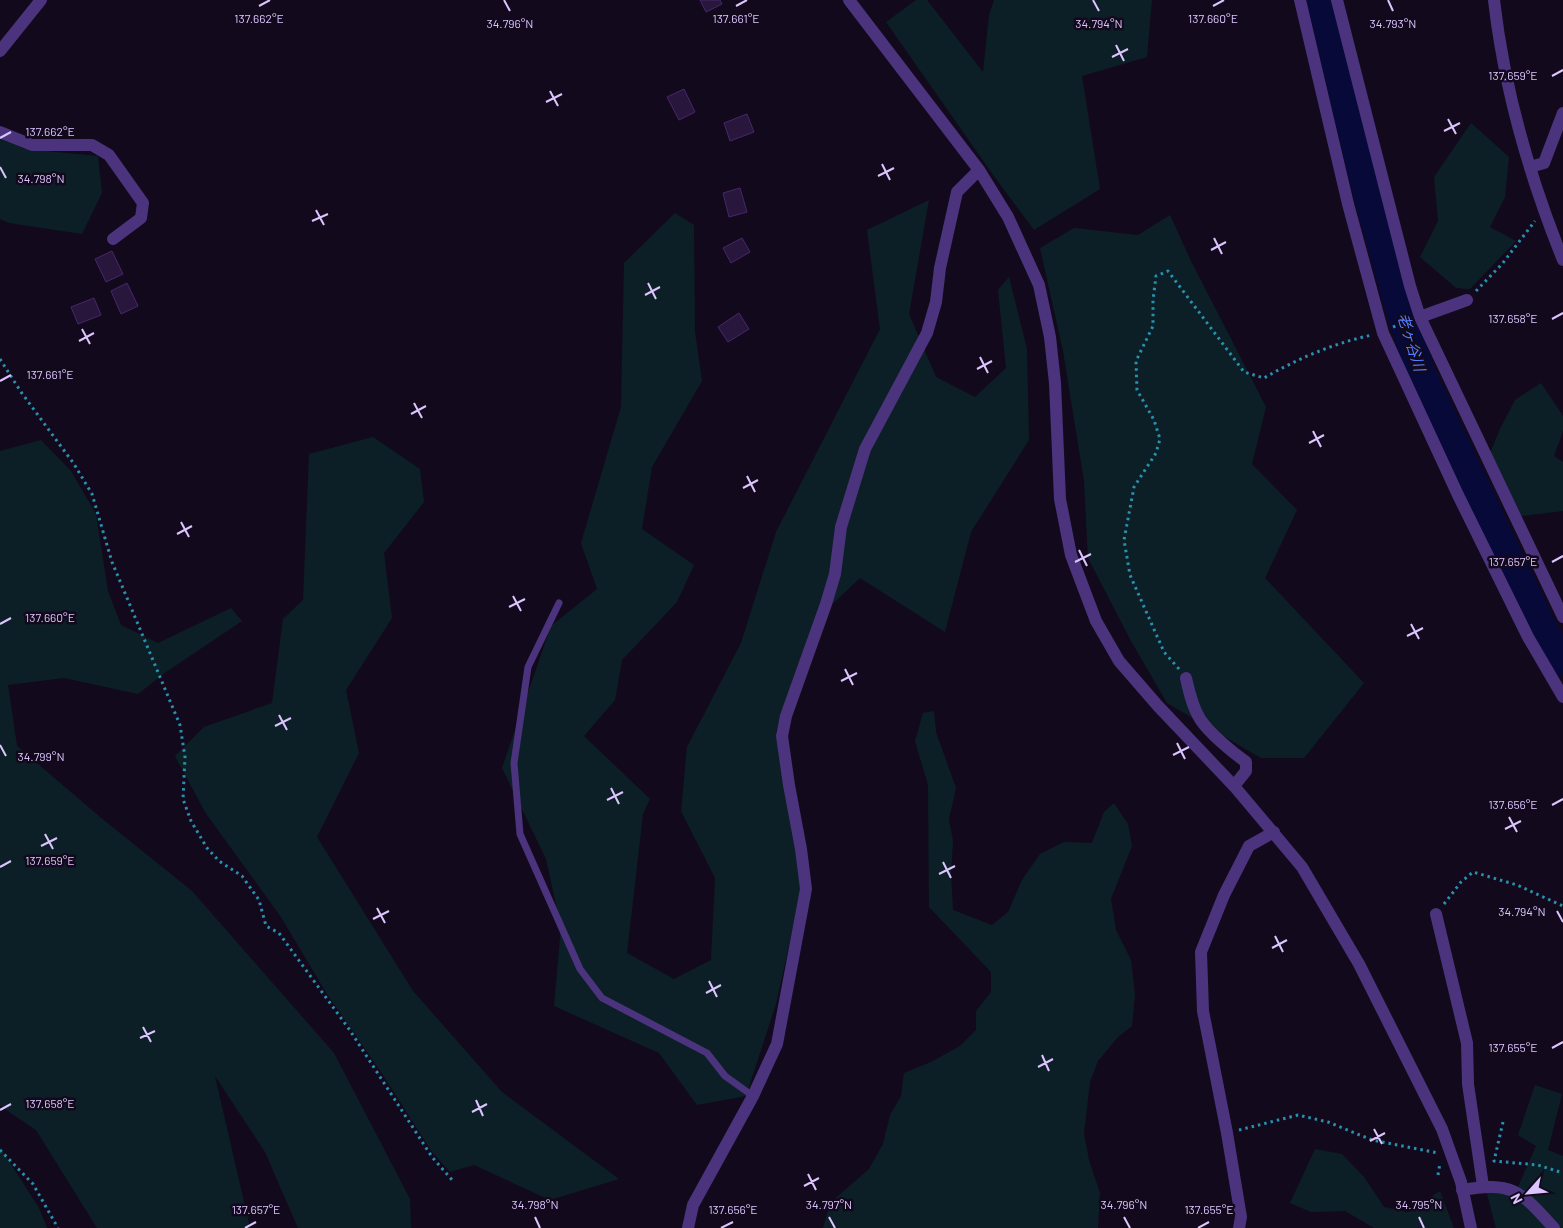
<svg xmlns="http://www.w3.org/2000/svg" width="1563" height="1228" viewBox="0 0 1563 1228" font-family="Barlow,'Noto Sans JP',sans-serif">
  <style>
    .green { fill: #0d1f26 }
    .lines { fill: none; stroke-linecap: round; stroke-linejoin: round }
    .river { stroke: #070a38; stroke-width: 29 }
    .building { fill: #29163d; stroke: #47276a }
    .path { stroke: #2891b0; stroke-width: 3; stroke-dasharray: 2.5 4; stroke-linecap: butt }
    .service { stroke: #4b337d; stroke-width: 7 }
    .minor { stroke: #4b337d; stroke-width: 12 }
    .tertiary { stroke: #4b337d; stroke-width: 12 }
    .ticks { fill: none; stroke: #dcc5ff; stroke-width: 2 }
    .labels { text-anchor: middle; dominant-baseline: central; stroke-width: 5; stroke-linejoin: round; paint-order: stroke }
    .water-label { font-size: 15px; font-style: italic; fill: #537eff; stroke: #120a1c }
    .ticks-label { font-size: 12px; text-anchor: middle; fill: #dcc5ff; stroke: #120a1c; stroke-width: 5; stroke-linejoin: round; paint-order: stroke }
  </style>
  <rect width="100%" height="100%" fill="#120a1c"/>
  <!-- green -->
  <path class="green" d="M916 0H927L983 72 989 15 994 0H1152L1147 57 1082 76 1100 189 1034 230 996 179 886 22Z
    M1471 123 1509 157 1505 197 1490 227 1516 241 1470 289 1456 288 1420 257 1438 221 1434 177Z
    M0 136 24 149 98 156 102 193 82 234 9 223 0 219Z
    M929 200 909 314 936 377 975 397 1006 368 998 290 1009 277 1027 349 1029 440 971 532 945 632 860 578 826 610 776 731 802 887 776 1004 746 1096 697 1105 659 1053 554 1006 561 927 546 859 502 768 551 626 597 589 581 543 621 407 624 263 675 213 694 225 695 332 702 381 652 467 642 529 694 565 677 602 622 660 615 700 584 736 650 799 643 814 627 953 674 979 711 960 715 878 681 811 687 747 741 643 776 532 880 329 867 230Z
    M1170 215 1191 261 1266 407 1252 464 1297 510 1265 578 1364 683 1304 758H1261L1167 703 1131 641 1088 558 1084 481 1063 351 1040 248 1074 228 1138 235Z
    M1541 383 1563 416V431L1554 456 1563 462V511L1521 516 1490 453 1500 429 1515 400Z
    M373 437 420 469 424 502 384 553 392 618 346 690 359 753 317 837 413 991 502 1092 619 1179 550 1200 474 1165 450 1172 432 1152 381 1072 327 994 281 917 205 812 175 756 204 727 272 703 283 619 303 600 309 454Z
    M41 440 71 471 96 514 108 591 121 625 158 643 231 608 242 621 166 672 138 694 64 678 8 685 17 746 100 817 192 891 334 1053 410 1199 411 1228H298L265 1152 215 1076 250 1228H97L36 1130 0 1106V451Z
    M934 711 936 732 956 788 949 819 953 841 951 875 953 910 992 925 1008 912 1022 880 1040 854 1064 842 1092 843 1104 812 1114 803 1128 824 1132 846 1111 899 1116 930 1131 960 1135 994 1132 1026 1118 1037 1098 1061 1090 1082 1084 1134 1089 1160 1100 1193 1098 1228H823L830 1203 869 1169 883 1144 890 1115 901 1096 904 1073 931 1062 960 1046 976 1030V1011L991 992V972L929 907 928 785 915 741 923 713Z
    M1535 1085 1562 1094 1548 1150 1563 1156V1228H1496L1486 1190 1514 1196 1536 1146 1518 1135Z
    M0 1147 39 1208 47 1228H0Z
    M1315 1149 1342 1154 1364 1177 1384 1207 1408 1212 1440 1191 1454 1228H1374L1345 1211 1311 1212 1290 1203Z"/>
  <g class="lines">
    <!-- river -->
    <path class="river" d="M1321 0 1368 196 1400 309 1420 371 1545 633 1563 661"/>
  </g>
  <!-- building -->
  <path class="building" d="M700 0H720L722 4 706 12Z
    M684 89 695 112 679 120 667 97Z
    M747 114 754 132 730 141 724 123Z
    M740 188 747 212 729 217 723 193Z
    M742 238 750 252 731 263 723 248Z
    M112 251 123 274 106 282 95 259Z
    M127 283 138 306 121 314 111 291Z
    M94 298 101 315 78 324 71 307Z
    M739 313 749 329 728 342 718 327Z"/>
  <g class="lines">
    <!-- path -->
    <path class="path" d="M1476 291 1502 264 1535 221
      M1393 327 1409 321
      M0 359 21 392 74 464 92 494 112 562 180 725 185 757 183 799 191 821 207 848 219 861 242 876 259 900 266 926 279 933 349 1029 432 1157 453 1181
      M1179 669 1164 652 1130 575 1124 540 1134 487 1156 453 1160 439 1154 420 1137 390 1136 361 1153 326V300L1156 276 1168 271 1244 372 1264 378C1297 359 1334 343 1372 335
      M1444 904 1461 882 1473 872 1517 885 1563 906
      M1503 1122 1494 1161 1538 1165 1563 1173
      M1239 1130 1298 1115 1328 1122 1372 1140 1438 1153
      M0 1150 33 1184 58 1228
      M1438 1175 1440 1163"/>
    <!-- service -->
    <path class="service" d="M559 603 528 667 514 763 520 834 580 969 602 998 707 1053 725 1076 753 1096"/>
    <!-- minor -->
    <path class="minor" d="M1300 0 1348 204 1383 333 1458 495 1528 637 1563 697
      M1337 0 1410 286 1420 317 1563 617
      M0 51 41 0
      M0 132 32 145H92L109 155 143 203 141 218 113 239
      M1530 167 1544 163 1563 113
      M1420 317 1467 300
      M1186 678C1189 691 1192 706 1200 719 1209 733 1232 752 1246 762V771L1234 786
      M1436 914 1467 1043 1468 1084 1483 1186
      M1462 1190C1514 1181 1521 1192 1554 1228
      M1239 1228 1241 1217 1227 1133 1203 1011 1201 952 1224 895 1249 846 1274 832"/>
    <!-- tertiary -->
    <path class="tertiary" d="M849 0 979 170 1008 217 1039 285 1050 337 1055 383 1060 499 1071 555 1096 621 1119 661 1158 706 1234 786 1302 867 1359 964 1442 1129 1461 1182 1471 1228
      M1494 0C1504 88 1530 178 1563 260
      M688 1228 693 1205 753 1096 777 1044 806 889 801 849 789 785 782 736 786 716 826 604 835 574 841 527 865 449 927 333 936 302 940 268 957 192 979 170"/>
  </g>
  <!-- ticks -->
  <path class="ticks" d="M504 0 510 11M1093 0 1099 11M1388 0 1393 11M259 6 270 0M736 6 747 0M1213 6 1224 0M1116 45 1124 61M1112 57 1128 49M1552 76 1563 70M550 91 558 106M546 102 562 94M1448 119 1456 134M1444 131 1460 123M0 138 11 132M882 164 890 180M0 167 6 178M878 176 894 168M316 210 324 225M312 221 328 214M1214 238 1222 254M1211 250 1226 242M648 283 656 299M645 295 660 287M1552 319 1563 313M82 329 90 344M79 341 94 333M980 357 988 373M977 369 992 361M0 381 11 375M414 403 422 418M411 414 426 406M1313 431 1321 447M1309 443 1324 435M747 476 755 492M743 488 758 480M181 522 189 537M177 534 192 526M1079 550 1087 566M1075 562 1091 554M1552 562 1563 556M513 596 521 611M509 607 525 599M0 624 11 618M1411 624 1419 639M1407 636 1423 628M845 669 853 685M841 681 857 673M279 715 287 730M275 726 291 718M1177 743 1185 759M0 745 6 756M1173 755 1189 747M611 788 619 804M607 800 623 792M1552 805 1563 799M1509 817 1517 832M1505 829 1521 821M45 834 53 849M41 846 57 838M943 862 951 878M0 867 11 861M939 874 955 866M377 908 385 923M1557 911 1563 922M373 919 389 911M1275 936 1283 952M1272 948 1287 940M709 981 717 997M706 993 721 985M143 1027 151 1042M140 1038 155 1031M1552 1048 1563 1042M1042 1055 1049 1071M1038 1067 1053 1059M476 1100 483 1116M0 1110 11 1104M472 1112 487 1104M1374 1129 1382 1144M1370 1141 1385 1133M808 1174 816 1190M804 1186 819 1178M535 1217 540 1228M829 1217 835 1228M1124 1217 1130 1228M1419 1217 1424 1228M245 1228 256 1222M721 1228 733 1222M1198 1228 1209 1222"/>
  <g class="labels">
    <!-- water labels -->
    <g class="water-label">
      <text transform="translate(1412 342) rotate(73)">老ヶ谷川</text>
    </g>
  </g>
  <g class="ticks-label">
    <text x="259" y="23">137.662°E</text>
    <text x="736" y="23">137.661°E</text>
    <text x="1213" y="23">137.660°E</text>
    <text x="510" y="28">34.796°N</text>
    <text x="1099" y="28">34.794°N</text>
    <text x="1393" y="28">34.793°N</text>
    <text x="1513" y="80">137.659°E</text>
    <text x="50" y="136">137.662°E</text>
    <text x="41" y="183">34.798°N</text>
    <text x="1513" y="323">137.658°E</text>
    <text x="50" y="379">137.661°E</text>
    <text x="1513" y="566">137.657°E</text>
    <text x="50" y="622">137.660°E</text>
    <text x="41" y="761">34.799°N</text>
    <text x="1513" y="809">137.656°E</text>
    <text x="50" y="865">137.659°E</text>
    <text x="1522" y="916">34.794°N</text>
    <text x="1513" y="1052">137.655°E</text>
    <text x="50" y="1108">137.658°E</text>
    <text x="535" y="1209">34.798°N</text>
    <text x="829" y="1209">34.797°N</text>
    <text x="1124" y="1209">34.796°N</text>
    <text x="1419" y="1209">34.795°N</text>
    <text x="256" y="1214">137.657°E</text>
    <text x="733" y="1214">137.656°E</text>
    <text x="1209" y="1214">137.655°E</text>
  </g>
  <!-- north arrow -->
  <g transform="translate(1528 1193) rotate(243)" stroke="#120a1c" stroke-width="4" paint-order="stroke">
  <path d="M0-4L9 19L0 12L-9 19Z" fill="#dcc5ff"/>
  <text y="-8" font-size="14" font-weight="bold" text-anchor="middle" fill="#dcc5ff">N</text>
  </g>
</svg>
